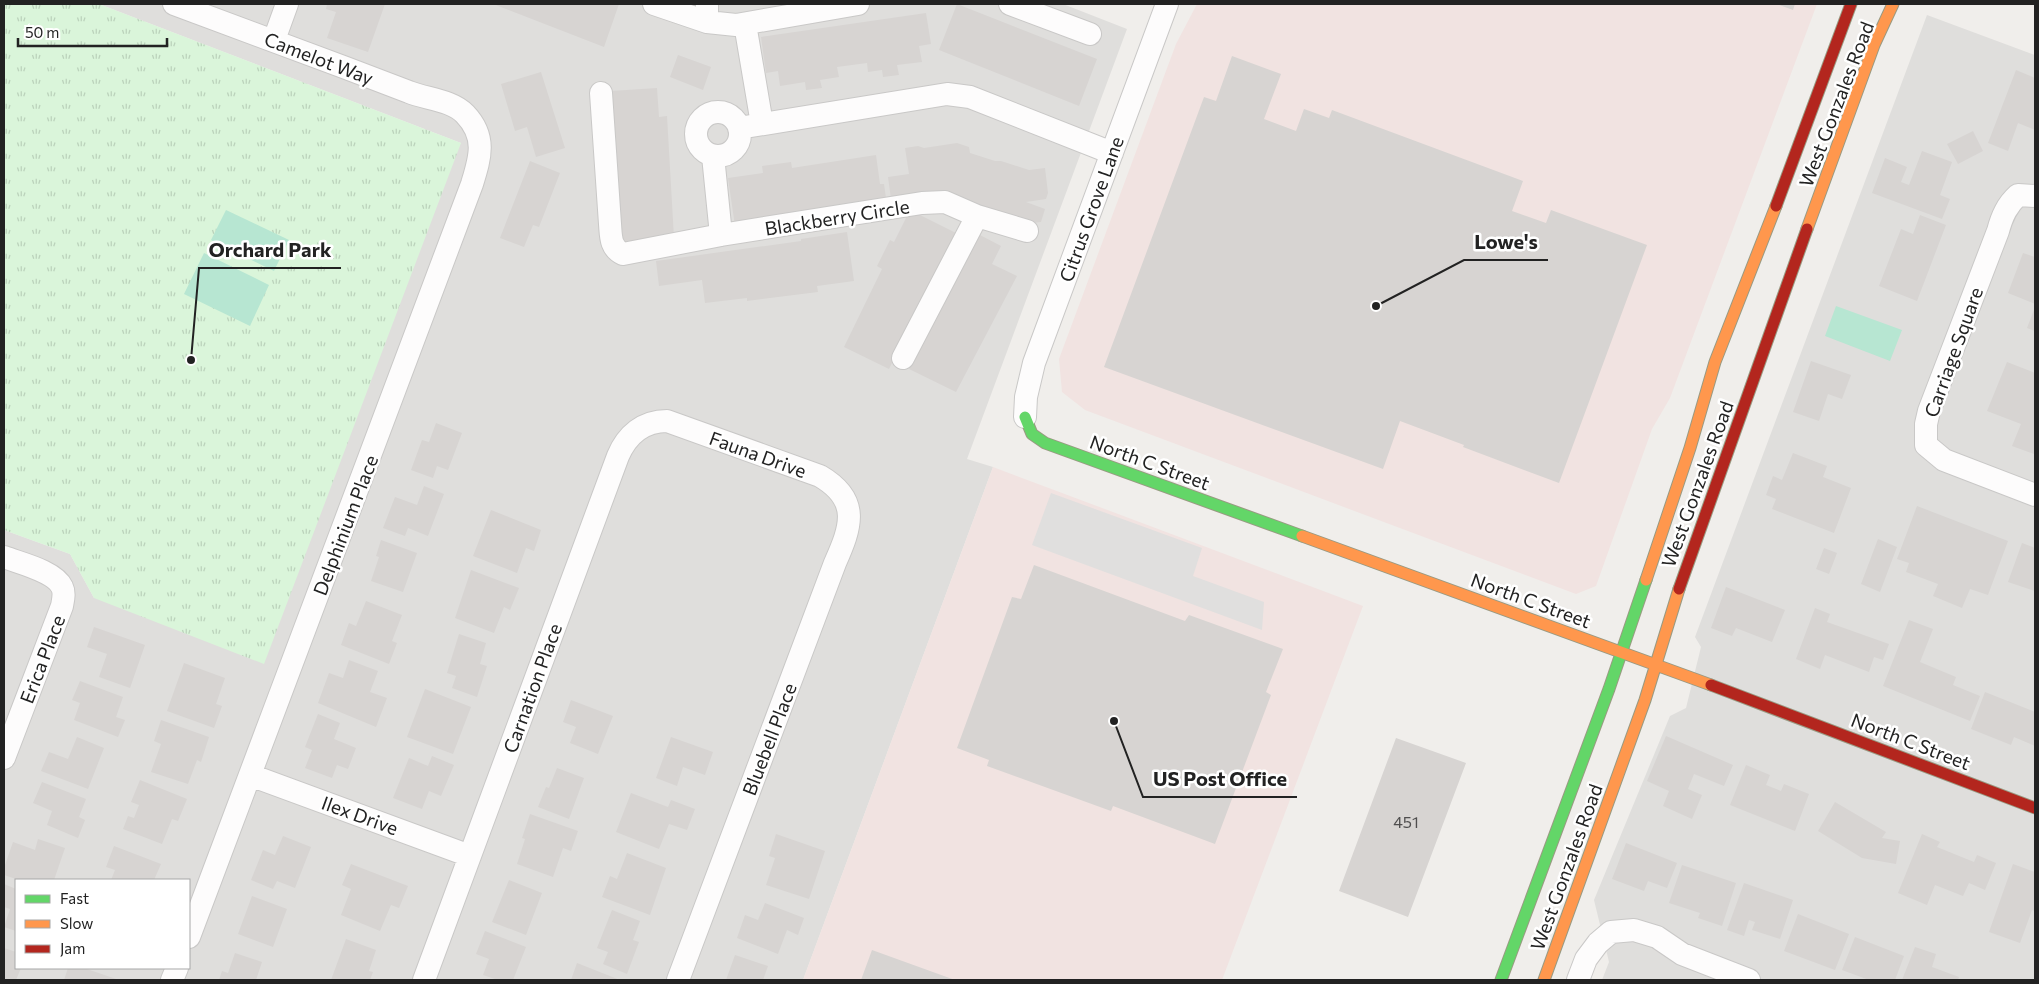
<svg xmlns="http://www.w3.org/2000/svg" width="2039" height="984" viewBox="0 0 2039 984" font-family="Commissioner,sans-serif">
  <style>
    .residential { fill: #dfdedc; fill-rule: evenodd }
    .commercial { fill: #f1e3e1 }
    .park { fill: url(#park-tufts) }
    .pitch { fill: #b7e6d2 }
    .parking { fill: #e0dfde }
    .building { fill: #d7d4d2 }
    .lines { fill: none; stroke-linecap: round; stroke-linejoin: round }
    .street-casing { stroke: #c9c8c7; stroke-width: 24 }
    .fast-casing { stroke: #999a82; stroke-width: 13 }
    .slow-casing { stroke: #999a82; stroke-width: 13 }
    .jam-casing { stroke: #999a82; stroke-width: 13 }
    .street { stroke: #fdfcfc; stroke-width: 22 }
    .fast { stroke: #63d668; stroke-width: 11 }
    .slow { stroke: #ff974d; stroke-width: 11 }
    .jam { stroke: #b3261e; stroke-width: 11 }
    .labels { text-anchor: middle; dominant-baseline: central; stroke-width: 5; stroke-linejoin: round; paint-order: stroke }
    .number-label { font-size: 16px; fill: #4f4e4e }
    .street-label { font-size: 19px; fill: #222; stroke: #fff }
    .leader { fill: none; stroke: #222; stroke-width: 2 }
    .callout-dot { fill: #222; stroke: #fff; stroke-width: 2 }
    .callout-label { font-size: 20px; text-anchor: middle; font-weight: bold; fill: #222; stroke: #fff; stroke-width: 5; stroke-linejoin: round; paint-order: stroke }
  </style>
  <defs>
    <pattern id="park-tufts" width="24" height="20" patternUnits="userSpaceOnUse" patternTransform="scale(1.25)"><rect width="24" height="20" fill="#daf5da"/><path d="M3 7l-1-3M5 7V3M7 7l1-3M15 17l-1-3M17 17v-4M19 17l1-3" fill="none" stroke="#bbd2bb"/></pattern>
  </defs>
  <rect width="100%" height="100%" fill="#f0eeeb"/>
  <!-- residential -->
  <path class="residential" d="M99 4H1063L1127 29 967 459 993 467 803 980H4V530L70 554 94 598 461 143ZM16 880H189V968H16Z
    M1927 15 2035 55V980H1602L1609 962 1594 900 1670 716 1686 708 1701 647 1695 637Z"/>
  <!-- commercial -->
  <path class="commercial" d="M1197 4H1817L1670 398 1652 429 1596 586 1576 594 1085 410 1062 392 1059 359 1176 44Z
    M993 467 1363 606 1222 980H803Z"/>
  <!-- park -->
  <path class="park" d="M4 4H99L461 143 264 664 94 598 70 554 4 530Z"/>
  <!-- pitch -->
  <path class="pitch" d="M226 210 289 240 274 271 211 240Z
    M204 253 269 285 250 326 184 294Z
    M1836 306 1902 330 1890 361 1825 336Z"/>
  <!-- parking -->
  <path class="parking" d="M1051 493 1202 548 1193 576 1264 602 1262 630 1032 545Z"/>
  <!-- building -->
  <path class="building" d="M327 4H385L368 52 327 38 336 12 326 9Z
    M493 4H619L604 47Z
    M957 4 1097 59 1079 106 939 50Z
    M1777 4H1795L1793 10Z
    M926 13 931 44 919 46 922 62 897 65 899 75 883 77 882 70 868 72 867 63 837 67 839 77 820 80 822 88 806 90 805 82 780 86 778 71 766 73 761 37Z
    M678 55 711 67 703 90 670 77Z
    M1232 56 1281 74 1264 119 1296 131 1304 109 1329 118 1332 110 1523 181 1512 211 1546 223 1551 210 1647 245 1559 483 1463 447 1464 445 1400 421 1383 469 1104 367 1204 97 1216 101Z
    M2016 70 2035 78V130L2018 123 2008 151 1988 143Z
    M541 72 565 148 536 157 527 127 515 131 501 84Z
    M657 88 659 117 667 116 674 238 621 242 611 91Z
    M1973 131 1983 151 1958 164 1947 144Z
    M957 143 969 147 970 153 995 161H1001L1029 170 1045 168 1048 193 1046 199 1026 202 1045 209 1041 222 1033 223 891 199 888 177 909 174 905 148 918 146 924 148Z
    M1922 151 1952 162 1940 195 1950 199 1942 219 1872 193 1885 158 1907 167 1901 182 1909 185Z
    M876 155 880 184H884L887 205 735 226 728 178 763 173 762 166 791 162 792 168Z
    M530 161 560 173 539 227 533 225 524 247 500 238Z
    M910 210 956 233 889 369 844 347 882 269 877 266 890 240 894 242Z
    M1920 215 1946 225 1917 301 1879 286 1901 229 1913 234Z
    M847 232 854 281 817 286 818 292 747 301V298L705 303 702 280 659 286 656 261 801 241V239Z
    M978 234 1001 246 992 264 1017 276 956 392 909 369Z
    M2023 253 2035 257V304L2008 293Z
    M2035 307V331L2027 328Z
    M1811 361 1851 375 1842 399 1828 394 1819 421 1793 412Z
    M2007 362 2035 373 2034 454 2012 446 2021 424 1987 411Z
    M436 423 462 433 448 470 437 466 433 478 411 470 422 440 429 442Z
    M1793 453 1827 466 1823 477 1851 488 1834 533 1772 509 1776 499 1766 495 1773 476 1782 480Z
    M424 486 444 494 428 536 408 528 405 536 383 528 395 497 417 505Z
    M1917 506 2008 541 1988 595 1970 589 1962 608 1933 596 1938 584 1906 572 1909 563 1897 559Z
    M491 510 541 530 534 551 526 548 517 573 473 556Z
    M1878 539 1897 547 1880 592 1861 584Z
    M381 540 417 553 403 592 371 581 379 557 376 556Z
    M2022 543 2035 548V591L2008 582Z
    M1824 548 1837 553 1829 574 1816 569Z
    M1034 565 1185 621 1189 615 1283 649 1266 692 1271 695 1215 844 1113 806 1111 811 987 766 989 760 957 748 1012 597 1021 599Z
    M471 570 519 588 510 610 504 607 494 633 455 618Z
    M1726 587 1785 610 1772 642 1736 628 1732 636 1711 628Z
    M366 601 402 615 392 641 397 643 389 664 341 645 349 623 356 626Z
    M1815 608 1830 614 1827 622 1889 644 1883 660 1874 657 1869 672 1825 655 1820 669 1796 659Z
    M1909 620 1933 629 1920 662 1956 677 1953 685 1980 696 1970 721 1883 686Z
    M94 627 145 645 130 688 99 677 107 654 87 647Z
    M459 634 486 643 480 664 487 666 477 697 452 688 456 676 447 673Z
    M349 660 378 671 370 692 387 698 376 727 318 703 329 673 343 678Z
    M184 663 225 678 216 704 222 706 214 728 167 711Z
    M80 681 123 697 116 717 125 720 118 737 74 720 80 703 72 700Z
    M425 689 471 707 453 754 407 737Z
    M1985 692 2035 712V746L2014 737 2011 745 1971 729Z
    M571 700 613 716 598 754 570 743 576 727 563 722Z
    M318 714 340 723 334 739 356 748 348 769 337 765 332 778 305 768 312 750 305 747Z
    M161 720 209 737 201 762 197 760 188 784 151 772 161 744 154 741Z
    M1666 736 1733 765 1724 786 1694 774 1688 789 1702 795 1692 819 1663 806 1669 791 1647 781Z
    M77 737 104 748 88 789 41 771 49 752 68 759Z
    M671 737 713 752 705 775 683 767 677 786 656 778Z
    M1396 738 1466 763 1408 917 1339 891Z
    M432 756 454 765 441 796 429 791 422 809 393 798 409 758 428 766Z
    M1746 765 1770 775 1766 785 1781 791 1784 784 1809 794 1795 831 1730 805Z
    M557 768 584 778 569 819 538 807 546 787 549 788Z
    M140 780 187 799 178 821 172 819 162 844 123 829 128 816 134 818 139 805 131 802Z
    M42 782 86 799 79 817 85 820 78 838 47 825 52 811 33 803Z
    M631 793 668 807 671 800 695 809 687 830 669 824 659 849 616 832Z
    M1835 802 1886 832 1882 838 1900 841 1896 864 1862 858 1818 831Z
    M530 814 578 831 571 851 563 848 553 877 517 864 525 839 522 838Z
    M776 834 825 851 809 899 766 885 775 858 769 856Z
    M1922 834 1940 842 1937 847 1974 862 1977 855 1996 863 1985 890 1969 883 1963 896 1935 885 1927 905 1898 893Z
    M283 836 311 847 295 888 277 881 273 889 251 880 263 850 275 855Z
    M38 839 65 848 54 880H19L4 875V868L13 842 35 850Z
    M1626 843 1677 863 1667 888 1648 881 1644 891 1612 879Z
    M114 846 161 864 154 880H111L115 870 106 867Z
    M627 853 666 868 650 915 602 897 610 876 617 879Z
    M351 864 408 886 399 908 391 905 380 931 341 915 351 889 342 885Z
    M2013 864 2035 872V911L2032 910 2020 943 1989 932Z
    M1682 865 1736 883 1722 926 1698 918 1700 913 1669 903Z
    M509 880 542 893 526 935 492 922Z
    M1744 883 1793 900 1780 939 1752 930 1755 922 1749 920 1744 936 1727 930Z
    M4 884 16 889V931L4 927 10 909 4 907Z
    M252 896 287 909 273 947 238 934Z
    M765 903 804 918 798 935 787 930 778 954 737 938 745 915 758 920Z
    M612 910 640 921 633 940 639 942 627 974 603 964 608 952 597 948Z
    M1798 914 1849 934 1835 970 1784 951Z
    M485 931 526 947 513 980H498L483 975 489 959 476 954Z
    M1855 937 1904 956 1895 980H1869L1842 970Z
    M346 939 376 950 369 971 373 972 370 980H331Z
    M1915 947 1936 954 1932 967 1959 977 1958 980H1902Z
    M4 948 16 952V968H21L16 980H4Z
    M872 950 955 980H861Z
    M235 953 262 962 256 980H219L222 971 228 973Z
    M735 955 768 966 763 980H726Z
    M577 963 620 980H571Z
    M68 968H84L119 980H64Z"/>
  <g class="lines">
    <!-- street casing -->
    <g class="street-casing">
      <path id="street" d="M174 4C253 33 331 62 409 92 426 99 452 100 465 114 487 137 480 158 472 184L189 937
        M654 4 707 22V4
        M1010 4 1090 34
        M707 22 736 25 858 4
        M745 24 762 124
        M274 40 287 4
        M601 93 610 224C611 236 610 248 623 254L721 235 922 203 945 202 977 216 1027 231
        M696 134a22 22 0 1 1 44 0a22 22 0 1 1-44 0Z
        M739 128 947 94 970 97 1112 153
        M713 156 721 235
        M2035 196 2018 195C2007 205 2002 216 1998 231L1929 411 1926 424V445L1944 460 2035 495
        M903 358 977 216
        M1025 417 1026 397 1034 363 1167 4
        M4 557C19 563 55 571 62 587 65 593 63 600 62 606L4 758
        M250 775 470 856
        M172 980 177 968
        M424 980 618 456C627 435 643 421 667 421L820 476C861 500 851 527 835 563L678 980
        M1578 980 1586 959 1598 943 1611 932 1634 930 1657 937 1682 954 1749 980"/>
    </g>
    <!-- fast casing -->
    <g class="fast-casing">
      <path id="fast" d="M1025 417 1032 434 1045 443 1302 536
        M1501 980 1609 689 1646 580"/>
    </g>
    <!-- slow casing -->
    <g class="slow-casing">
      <path id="slow" d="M1807 229 1874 45 1893 4
        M1302 536 1711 685
        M1646 580 1690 448 1715 362 1776 206
        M1544 980 1645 700 1679 589"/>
    </g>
    <!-- jam casing -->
    <g class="jam-casing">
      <path id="jam" d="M1776 206 1851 4
        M1679 589 1807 229
        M1711 685 2035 808"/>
    </g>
    <!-- street -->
    <use href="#street" class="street"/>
    <!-- fast -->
    <use href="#fast" class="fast"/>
    <!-- slow -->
    <use href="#slow" class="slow"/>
    <!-- jam -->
    <use href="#jam" class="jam"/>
  </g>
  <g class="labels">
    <!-- number labels -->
    <g class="number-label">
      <text x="1406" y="821">451</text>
    </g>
    <!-- street labels -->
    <g class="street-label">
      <text transform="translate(319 58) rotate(21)">Camelot Way</text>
      <text transform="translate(1836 104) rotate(-69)">West Gonzales Road</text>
      <text transform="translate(1091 209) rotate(-70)">Citrus Grove Lane</text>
      <text transform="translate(837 217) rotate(-9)">Blackberry Circle</text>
      <text transform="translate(1953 352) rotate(-70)">Carriage Square</text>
      <text transform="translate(758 454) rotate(20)">Fauna Drive</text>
      <text transform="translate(1150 462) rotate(20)">North C Street</text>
      <text transform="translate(1697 484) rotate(-70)">West Gonzales Road</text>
      <text transform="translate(345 525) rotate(-69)">Delphinium Place</text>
      <text transform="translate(1531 600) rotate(20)">North C Street</text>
      <text transform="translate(42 659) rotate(-69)">Erica Place</text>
      <text transform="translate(532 688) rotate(-70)">Carnation Place</text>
      <text transform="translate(769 739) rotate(-69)">Bluebell Place</text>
      <text transform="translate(1911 741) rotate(21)">North C Street</text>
      <text transform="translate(360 815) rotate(20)">Ilex Drive</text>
      <text transform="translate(1566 867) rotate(-70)">West Gonzales Road</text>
    </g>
  </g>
  <!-- callouts -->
  <path class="leader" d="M1376 306L1464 260H1548M191 360L199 268H341M1114 721L1143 797H1297"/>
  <g class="callout-dot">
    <circle cx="1376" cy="306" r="5"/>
    <circle cx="191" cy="360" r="5"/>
    <circle cx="1114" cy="721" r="5"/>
  </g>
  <g class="callout-label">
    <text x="1506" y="249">Lowe's</text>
    <text x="270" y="257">Orchard Park</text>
    <text x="1220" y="786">US Post Office</text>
  </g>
  <!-- border -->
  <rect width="2039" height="984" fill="none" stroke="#222222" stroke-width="10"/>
  <!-- legend -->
  <rect x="15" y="879" width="175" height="90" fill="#ffffff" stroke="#a7a7a7"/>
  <rect x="25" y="895" width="25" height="8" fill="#63d668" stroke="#a7a7a7"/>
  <text x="60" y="904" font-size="15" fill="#222222">Fast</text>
  <rect x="25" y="920" width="25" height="8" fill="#ff974d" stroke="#a7a7a7"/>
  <text x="60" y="929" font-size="15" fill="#222222">Slow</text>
  <rect x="25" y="945" width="25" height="8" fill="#b3261e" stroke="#a7a7a7"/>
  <text x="60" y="954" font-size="15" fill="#222222">Jam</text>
  <!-- scale -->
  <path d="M18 38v8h149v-8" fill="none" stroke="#222222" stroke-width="2.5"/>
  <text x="25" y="38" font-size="15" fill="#222222" stroke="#ffffff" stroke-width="4" paint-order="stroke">50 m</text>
</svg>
